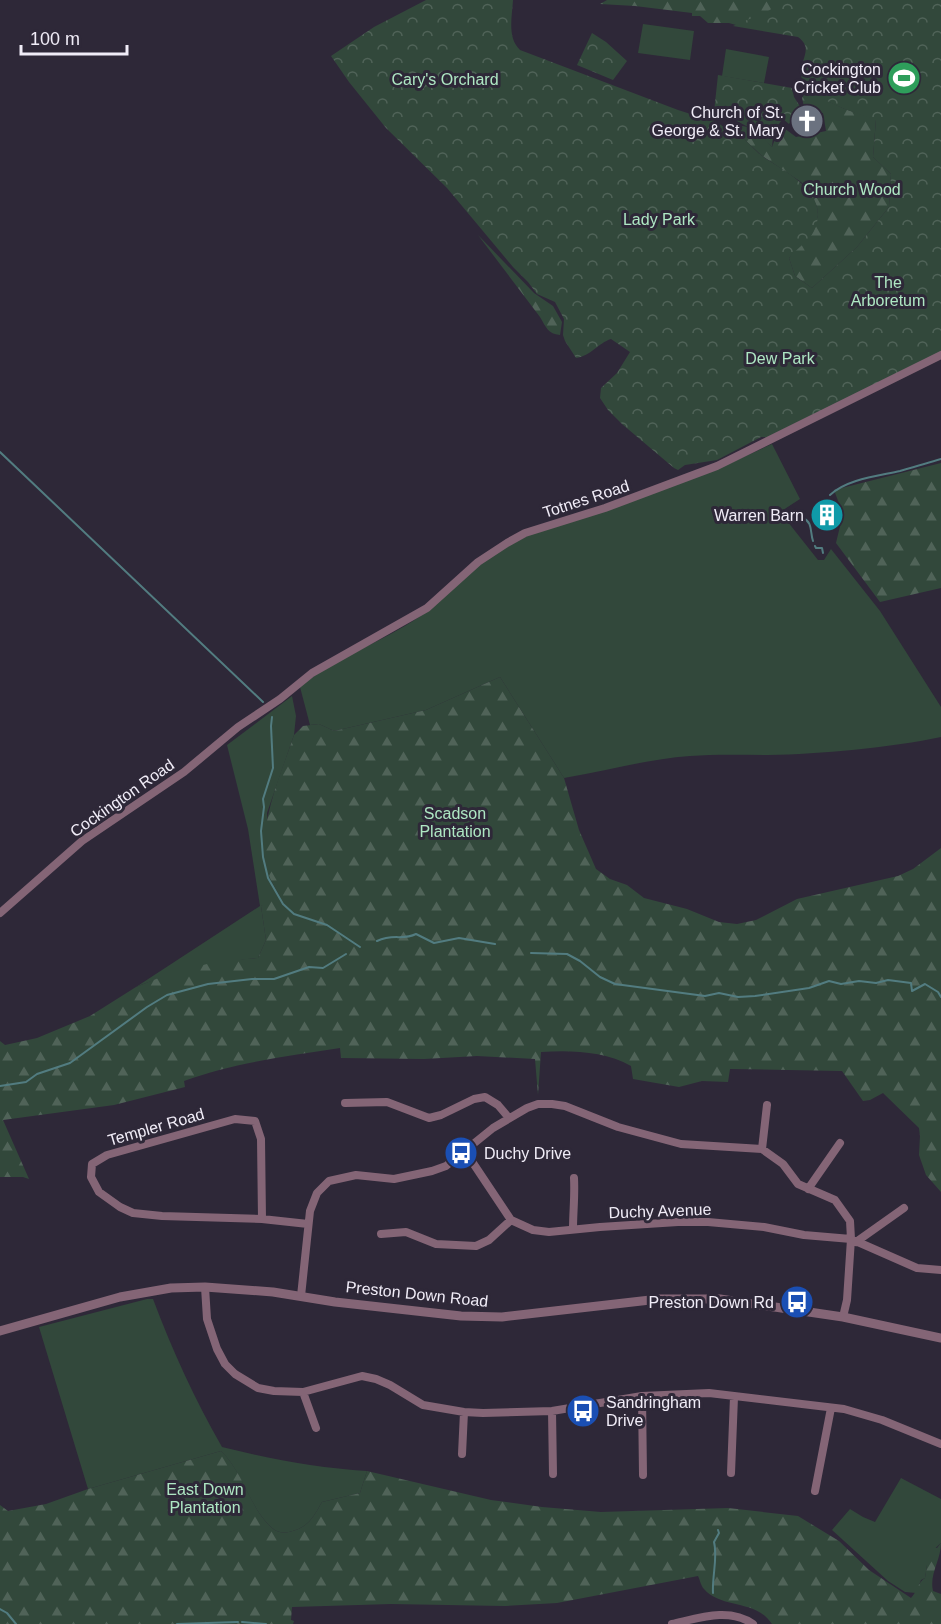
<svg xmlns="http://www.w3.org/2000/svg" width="941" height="1624" viewBox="0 0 941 1624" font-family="Arial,sans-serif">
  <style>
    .green { fill: #32483b }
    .forest { fill: url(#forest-firs) }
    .park { fill: url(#park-crowns) }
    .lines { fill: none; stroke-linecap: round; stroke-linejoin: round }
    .stream { stroke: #527c80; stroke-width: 2 }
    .minor { stroke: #846576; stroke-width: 8 }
    .tertiary { stroke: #846576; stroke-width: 9 }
    .labels { text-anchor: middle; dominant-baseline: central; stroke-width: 6; stroke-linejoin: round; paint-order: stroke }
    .poi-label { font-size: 16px; fill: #f0ecf7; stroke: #2e2838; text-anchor: end }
    .park-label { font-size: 16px; fill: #aee7c3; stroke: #2e2838 }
    .street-label { font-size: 16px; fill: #f0ecf7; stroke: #2e2838 }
  </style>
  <defs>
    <pattern id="forest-firs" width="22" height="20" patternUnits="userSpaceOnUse" patternTransform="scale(1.5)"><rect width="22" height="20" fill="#32483b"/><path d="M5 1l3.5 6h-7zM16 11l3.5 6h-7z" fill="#506358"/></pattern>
    <pattern id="park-crowns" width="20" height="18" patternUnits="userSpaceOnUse" patternTransform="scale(1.5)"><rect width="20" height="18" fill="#32483b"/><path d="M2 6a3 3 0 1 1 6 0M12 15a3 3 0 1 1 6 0" fill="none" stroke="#506358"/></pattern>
  </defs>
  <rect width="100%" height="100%" fill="#2e2838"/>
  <!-- green -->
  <path class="green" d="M643 24 694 31 690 60 638 53Z
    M726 49 769 57 764 83 722 76Z
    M772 444 800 499 780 512 818 560H824L831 549 880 611 941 707V737C888 748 822 754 768 755 742 755 716 754 690 756 647 759 606 771 564 778L500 677 426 710 334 731 319 724 310 725 300 687C335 657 381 643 419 617 444 600 464 576 489 558 502 548 518 541 533 533L708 473Z
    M292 696 296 716 294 735 267 813 271 880 281 899 261 906 266 940 258 958C213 962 178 970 136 987L260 906 248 829 227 745Z
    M147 1299H153C172 1350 195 1400 222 1447 270 1459 318 1468 367 1471L360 1493 322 1502C313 1518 308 1528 289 1532 283 1533 278 1533 272 1528 250 1509 243 1472 221 1451L88 1489 39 1327Z
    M901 1478 941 1499V1543L930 1553 931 1557 927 1565 925 1578 921 1580 916 1593 905 1592 888 1581 832 1530 850 1509 863 1517 875 1522Z"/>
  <!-- forest -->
  <path class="forest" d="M607 0H866L801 32 736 25 729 23H708L700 16H692V13L635 6 600 4Z
    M805 93H815C833 106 855 113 876 119L873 157 891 174 889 207 857 247 812 288 795 276 789 258 818 217 817 207 810 191 801 182 761 155 745 140 723 126C751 124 752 127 772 147L778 131 784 128 796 137 826 131 823 113 806 115 802 98Z
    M478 235 534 293 553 306 562 322 560 335C548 334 546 327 540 317Z
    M941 463V588L880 602 836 543 843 514 834 490Z
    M500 677 564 778 579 830 596 869 610 879 627 885 644 898 687 909 719 922 737 924 756 920 797 899 898 876 913 869 941 848V1192L926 1175 919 1155 920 1136 919 1128 883 1093 870 1100 863 1101 842 1071 730 1069 728 1082 702 1081 679 1087 633 1079 631 1066C605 1051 570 1050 541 1052L538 1095 535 1059 477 1056 424 1059 341 1058 340 1048C288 1056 233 1063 184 1081L185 1087 114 1105 3 1120 29 1179 23 1177H0V1041L5 1045 37 1038 90 1016 136 987 171 973 219 961 258 958 266 940 261 906 272 899H281C278 892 273 885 270 878 253 834 280 777 294 735L303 726 319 724 334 731 426 710Z
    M221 1451C243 1471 251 1511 272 1528 278 1533 283 1533 289 1532 308 1528 313 1518 322 1502L360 1493 367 1471 491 1500 542 1507 601 1512 728 1508 798 1516 839 1541 869 1570 911 1598C917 1592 918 1582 925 1578L927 1565 920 1564 921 1557H930L929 1553 924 1549 926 1545 937 1548 941 1543C941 1560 929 1574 933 1591L941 1594V1624H772C756 1599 721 1609 704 1589 701 1586 700 1580 698 1576L557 1603 505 1606 391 1604 292 1607 291 1620 294 1621 293 1624H0V1505L8 1511 46 1504 88 1489Z"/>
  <!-- park -->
  <path class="park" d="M426 0H513C512 17 507 38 520 50L678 110 700 117 709 115C719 126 732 131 744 139 751 145 757 153 765 158 789 174 831 194 814 231 809 241 796 249 789 258L795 276 812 288 857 247 889 207 891 174 873 157 876 120C858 114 809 99 802 79 796 62 816 50 798 37L733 26 768 11 786 0H941V355L767 442 765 437H761L717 460 685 465 678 470 674 468 622 424 608 410 600 398 601 388 617 373 630 352 611 339C598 343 591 356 576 358L565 341 563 335 564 319 555 302 537 294 528 282 513 267 447 188 386 128 349 82 331 56 374 27Z
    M592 33 606 42 627 61 613 80 577 65Z
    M718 75 792 88 794 97 803 111 792 114 791 121 789 124 783 119C774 129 773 134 772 147L752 129 718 111 714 112Z"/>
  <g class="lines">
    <!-- stream -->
    <path class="stream" d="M0 452 263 702
      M830 495C847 479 878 476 900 471 914 467 928 463 941 459
      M803 518C813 522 810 533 813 541
      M815 546 816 548H822L823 553
      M272 717 271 726 273 768 263 799 264 807 261 831 263 857 268 878 283 904 294 914 327 925 360 947
      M377 941C394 933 402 941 416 934L434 943 459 938 495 944
      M531 953 567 954 580 961 600 977 615 984 705 996 719 993 738 997 755 996 809 988 829 981 841 984 859 981 876 983 888 980 911 983 912 991
      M912 991 925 984 938 992 941 997
      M0 1086 26 1082 37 1074 70 1063 147 1007 167 995 208 984 252 979H274L309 967 323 968 346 954
      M713 1593C712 1576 718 1557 714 1542L719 1533 718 1530
      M0 1609 7 1613 16 1624
      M242 1622 266 1624
      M177 1624 238 1622"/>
    <!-- minor -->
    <path class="minor" d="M0 913 82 841 184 772 238 727 280 699 312 673 427 608 478 562 507 543 525 533 605 508 717 466 941 355
      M345 1103 387 1102 429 1118 441 1115 474 1099 485 1097 498 1105 509 1118
      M762 1149 767 1105
      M465 1151 511 1220 533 1230 549 1232 600 1227 678 1222H708L764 1227 804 1235 851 1239 847 1300 843 1317
      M808 1189 840 1143
      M262 1219 261 1139 255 1121 235 1119 107 1155 92 1164 91 1177 99 1192 120 1207 133 1213 162 1216 262 1219 308 1224
      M573 1229C573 1212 575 1196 574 1178
      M381 1234 406 1232 436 1244 476 1246 489 1240 511 1220
      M856 1242 904 1208
      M205 1287 207 1319 217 1349 225 1364 235 1374 258 1388 274 1391 303 1392 362 1376 376 1379 390 1385 423 1405 464 1412 483 1413 552 1411 642 1396 709 1393 844 1409 882 1420 941 1444
      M301 1296 310 1211 317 1193 329 1181 356 1175 394 1179 432 1171 446 1166 493 1128 527 1108 538 1104H552L565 1106 618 1127 681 1144 762 1149 783 1164 798 1184 835 1200 850 1221 851 1239 917 1268 941 1270
      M303 1392 316 1428
      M642 1396 643 1475
      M552 1411 553 1474
      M462 1454 464 1412
      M731 1473 734 1397
      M815 1491 831 1408
      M672 1624C699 1618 729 1607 753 1624"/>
    <!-- tertiary -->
    <path class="tertiary" d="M0 1331 120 1297 171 1288 205 1287 273 1292 335 1302 461 1316 502 1317 659 1299H720L843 1317 941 1338"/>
  </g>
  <!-- icons -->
  <defs>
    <g id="stadium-disc" transform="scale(1.725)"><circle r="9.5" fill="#2e9e5b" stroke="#2e2838"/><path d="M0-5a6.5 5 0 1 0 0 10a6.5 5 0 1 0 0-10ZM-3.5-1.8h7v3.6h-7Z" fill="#fff"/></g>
    <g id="church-disc" transform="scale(1.725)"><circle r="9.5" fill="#6b7280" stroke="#2e2838"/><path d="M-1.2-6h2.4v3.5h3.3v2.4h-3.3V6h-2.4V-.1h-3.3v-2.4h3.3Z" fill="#fff"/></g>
    <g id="building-disc" transform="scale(1.725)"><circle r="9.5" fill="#0f9aa8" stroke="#2e2838"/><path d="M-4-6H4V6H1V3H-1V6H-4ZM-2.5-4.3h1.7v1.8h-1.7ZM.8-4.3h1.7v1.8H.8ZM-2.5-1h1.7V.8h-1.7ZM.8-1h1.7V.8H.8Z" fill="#fff"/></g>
    <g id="bus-disc" transform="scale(1.725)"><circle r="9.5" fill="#1a4fb4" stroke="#2e2838"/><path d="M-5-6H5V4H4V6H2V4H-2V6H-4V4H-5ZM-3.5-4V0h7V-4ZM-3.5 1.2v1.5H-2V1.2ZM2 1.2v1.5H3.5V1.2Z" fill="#fff"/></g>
  </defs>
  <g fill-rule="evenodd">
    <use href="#stadium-disc" x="904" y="78"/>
    <use href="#church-disc" x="807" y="121"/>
    <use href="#building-disc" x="827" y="515"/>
    <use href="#bus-disc" x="461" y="1153"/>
    <use href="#bus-disc" x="797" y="1302"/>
    <use href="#bus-disc" x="583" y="1411"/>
  </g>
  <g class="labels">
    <!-- poi labels -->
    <g class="poi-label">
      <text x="881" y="69">Cockington<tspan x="881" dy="18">Cricket Club</tspan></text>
      <text x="784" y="112">Church of St.<tspan x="784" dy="18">George &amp; St. Mary</tspan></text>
      <text x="804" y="515">Warren Barn</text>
      <text x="484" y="1153" text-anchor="start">Duchy Drive</text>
      <text x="774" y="1302">Preston Down Rd</text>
      <text x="606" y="1402" text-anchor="start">Sandringham<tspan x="606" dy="18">Drive</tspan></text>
    </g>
    <!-- park labels -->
    <g class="park-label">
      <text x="445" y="79">Cary's Orchard</text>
      <text x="852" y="189">Church Wood</text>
      <text x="659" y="219">Lady Park</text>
      <text x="888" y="282">The<tspan x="888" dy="18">Arboretum</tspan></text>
      <text x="780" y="358">Dew Park</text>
      <text x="455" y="813">Scadson<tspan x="455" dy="18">Plantation</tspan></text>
      <text x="205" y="1489">East Down<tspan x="205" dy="18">Plantation</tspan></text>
    </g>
    <!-- street labels -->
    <g class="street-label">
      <text transform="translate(586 499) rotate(-18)">Totnes Road</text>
      <text transform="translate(122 798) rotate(-35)">Cockington Road</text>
      <text transform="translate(156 1127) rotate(-16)">Templer Road</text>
      <text transform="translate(660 1211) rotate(-2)">Duchy Avenue</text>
      <text transform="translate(417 1294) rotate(6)">Preston Down Road</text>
    </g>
  </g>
  <!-- scale -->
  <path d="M21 45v9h106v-9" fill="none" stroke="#f0ecf7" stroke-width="3"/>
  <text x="30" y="45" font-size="18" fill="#f0ecf7" stroke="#2e2838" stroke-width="4.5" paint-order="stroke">100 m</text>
</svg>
